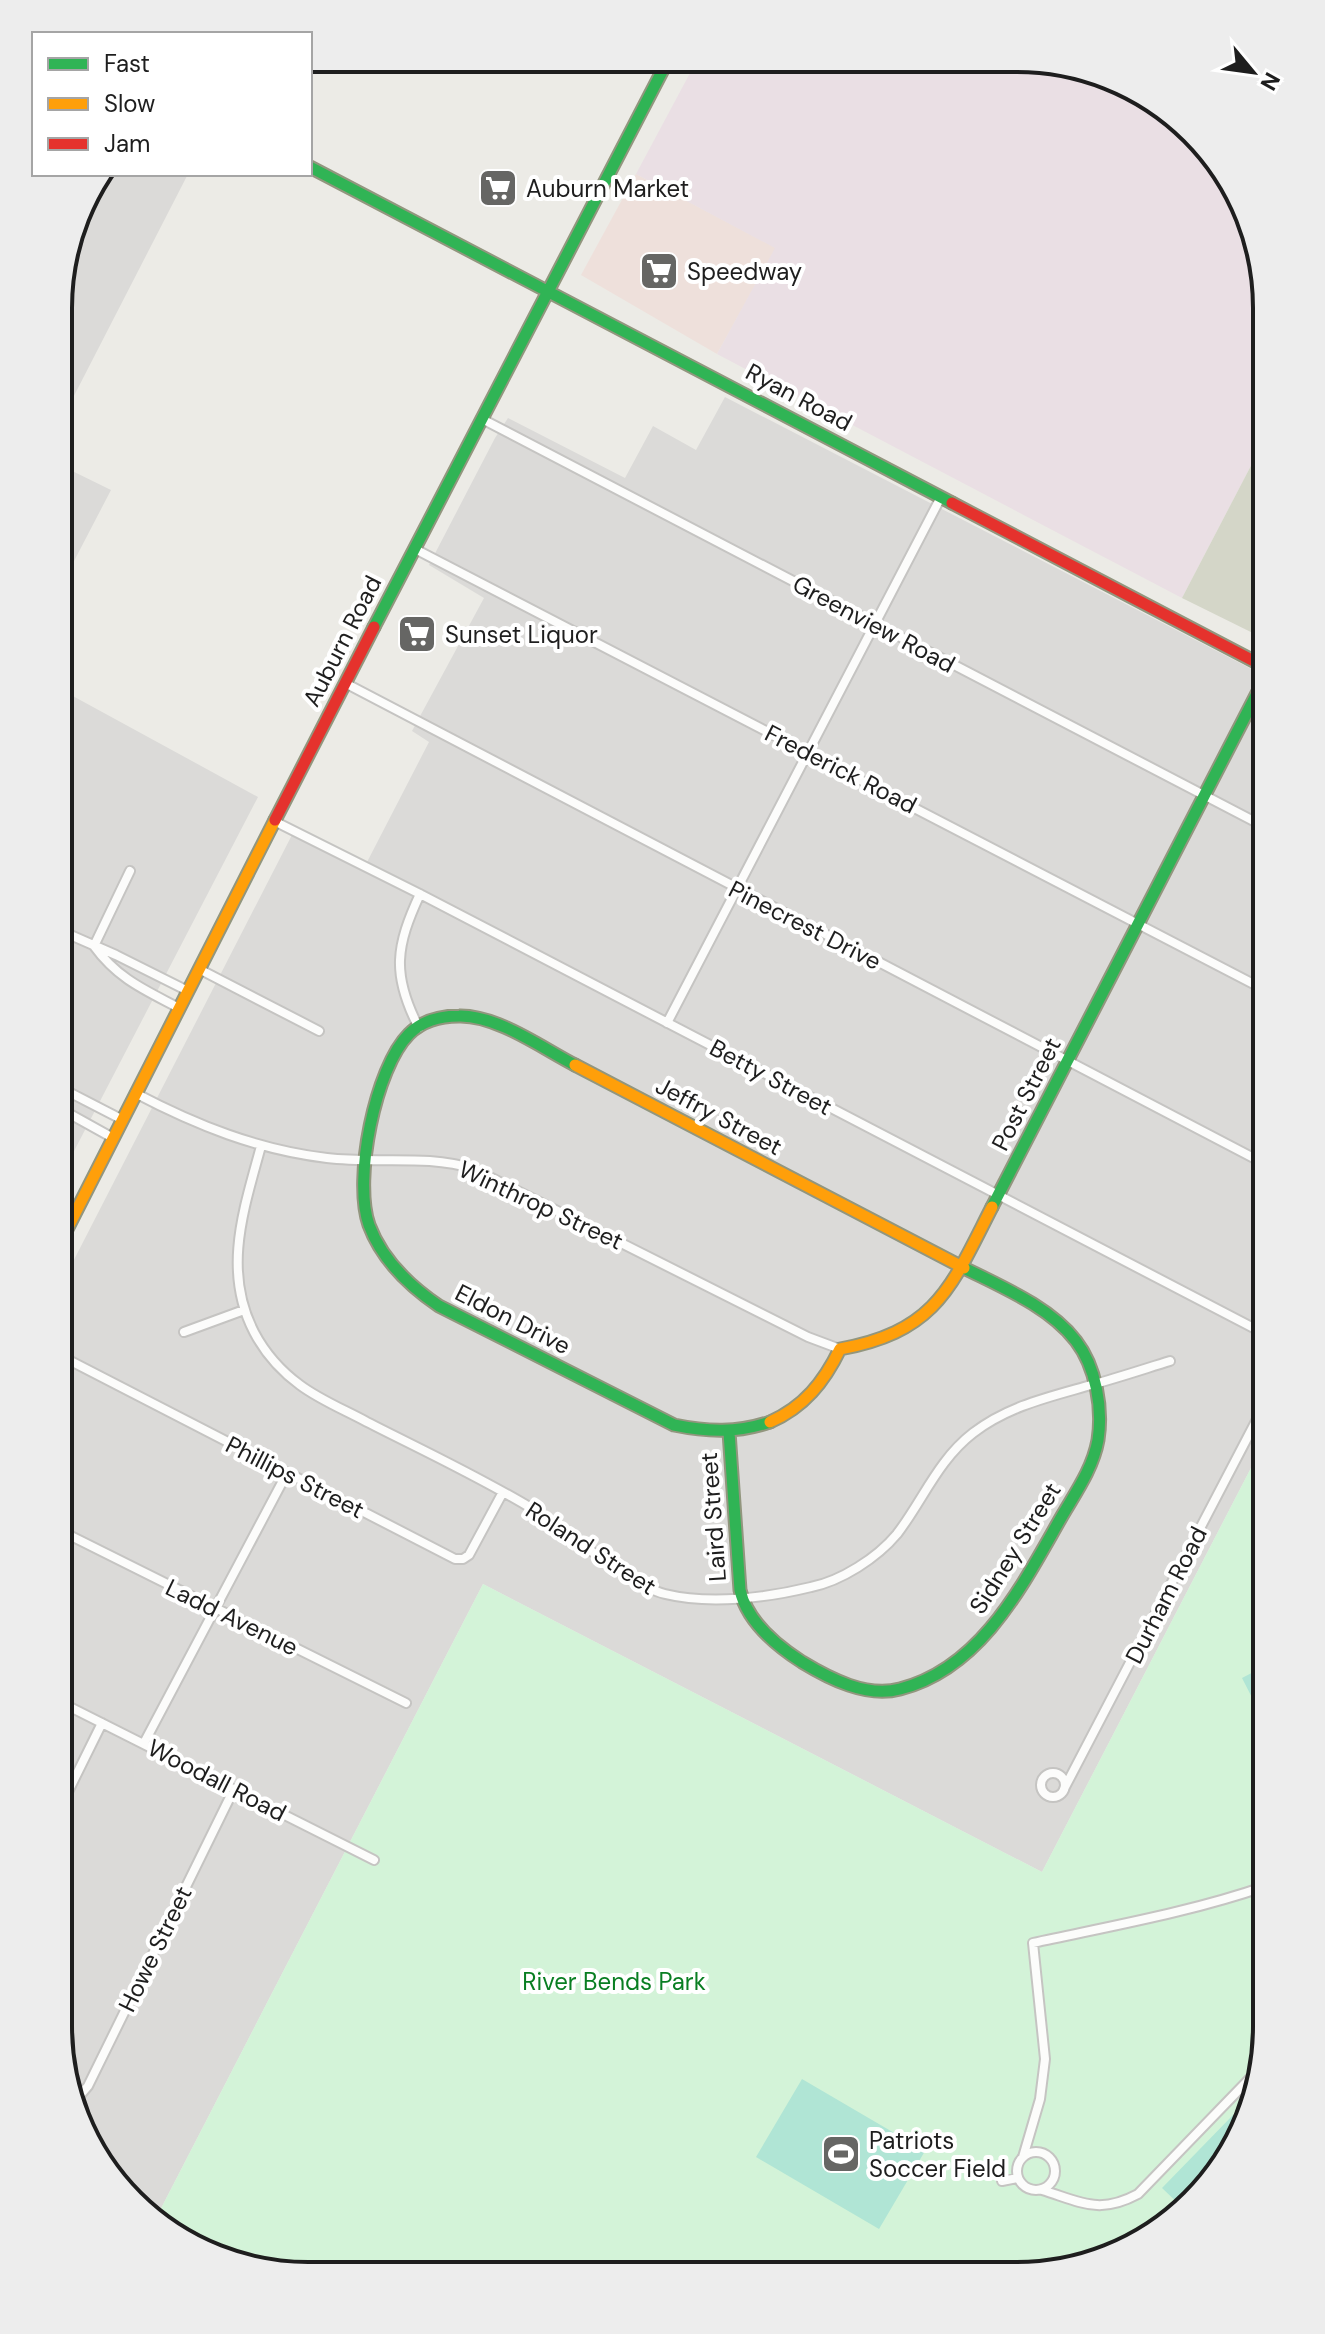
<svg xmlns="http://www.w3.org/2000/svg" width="1325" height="2334" viewBox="0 0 1325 2334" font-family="'DM Sans',sans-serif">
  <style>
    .residential { fill: #dbdad8 }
    .commercial { fill: #eee0db }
    .industrial { fill: #eadfe4 }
    .construction { fill: #d4d6c8 }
    .park { fill: #d3f3d8 }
    .pitch { fill: #b0e5d5 }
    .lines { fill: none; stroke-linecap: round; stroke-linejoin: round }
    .street-casing { stroke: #c5c4c2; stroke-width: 12 }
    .fast-casing { stroke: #92967e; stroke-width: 15 }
    .slow-casing { stroke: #92967e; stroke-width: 15 }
    .jam-casing { stroke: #92967e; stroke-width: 15 }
    .street { stroke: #fcfcfb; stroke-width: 8 }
    .fast { stroke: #30b455; stroke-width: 11 }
    .slow { stroke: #ff9f0a; stroke-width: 11 }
    .jam { stroke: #e5322d; stroke-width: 11 }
    .labels { text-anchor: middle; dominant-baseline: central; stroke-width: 8; stroke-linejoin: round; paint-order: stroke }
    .poi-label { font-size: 24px; fill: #1e1e1e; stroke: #fff; text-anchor: start }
    .street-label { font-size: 24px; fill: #1e1e1e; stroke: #fff }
    .park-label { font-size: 24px; fill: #097e22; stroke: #fff }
    .rim { fill: none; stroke: #1e1e1e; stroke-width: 4 }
  </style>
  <rect width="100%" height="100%" fill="#ecebe6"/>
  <!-- residential -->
  <path class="residential" d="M102 174H188L60 423V276L84 197Z
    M725 397 1267 677V1437L1042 1872 483 1584 154 2222 100 2165 71 2107 58 2026 59 1289 294 831 365 866 429 742 412 731 484 598 429 565 495 438 508 418 625 478 653 426 696 450Z
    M60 465 111 490 60 588Z
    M60 689 258 797 59 1180Z"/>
  <!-- commercial -->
  <path class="commercial" d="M636 174 776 248 717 354 581 275Z"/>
  <!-- industrial -->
  <path class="industrial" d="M697 60 1065 63 1181 120 1254 227 1267 308V435L1182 598 717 354 775 248 636 174Z"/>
  <!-- construction -->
  <path class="construction" d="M1267 435V640L1182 598Z"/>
  <!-- park -->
  <path class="park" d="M1267 1437 1266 2043 1248 2121 1216 2178 1169 2225 1098 2263 1017 2276 275 2274 154 2222 483 1584 1042 1872Z"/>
  <!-- pitch -->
  <path class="pitch" d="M1267 1665V1727L1242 1678Z
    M802 2079 925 2151 879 2229 756 2157Z
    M1233 2115 1245 2126 1216 2178 1184 2209 1162 2188Z"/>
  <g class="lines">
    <!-- street casing -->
    <g class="street-casing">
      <path id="street" d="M69 247 107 174
        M482 419 1267 828
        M415 549 1267 991
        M345 683 1267 1165
        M274 821 420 894 1267 1335
        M59 930 116 955 188 991
        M94 946C118 979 145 990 179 1008
        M94 946 130 871
        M199 969 319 1031
        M667 1023 941 497
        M419 1028C391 974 396 946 420 894
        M59 1087 123 1120
        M135 1093C196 1125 258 1150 327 1158 377 1164 426 1154 474 1169L808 1337 840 1349
        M59 1108 113 1138
        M261 1146C244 1209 222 1270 254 1332 265 1353 281 1371 300 1385 320 1400 345 1410 367 1422 422 1450 478 1476 531 1508 568 1530 626 1584 665 1594 710 1605 766 1598 811 1587 841 1581 877 1558 897 1534 923 1500 938 1460 973 1433 1008 1406 1049 1397 1091 1385 1117 1378 1144 1369 1170 1361
        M184 1332 244 1310
        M59 1355 455 1559H463L469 1555 503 1492
        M59 1530 406 1703
        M58 1701 374 1860
        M144 1743 287 1473
        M1041 1785a12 12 0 1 1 24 0a12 12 0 1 1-24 0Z
        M1064 1789 1267 1400
        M58 1812 102 1723
        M71 2106 88 2086 234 1789
        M1017 2171a19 19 0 1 1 38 0a19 19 0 1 1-38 0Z
        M1023 2157 1040 2099 1045 2059 1033 1943C1111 1926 1191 1912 1266 1886
        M1002 2181 1018 2178
        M1042 2190C1081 2202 1099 2215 1138 2194L1260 2068"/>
    </g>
    <!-- fast casing -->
    <g class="fast-casing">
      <path id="fast" d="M310 167 952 503
        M374 627 668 60
        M575 1065C542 1048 497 1015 459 1016 441 1016 422 1021 409 1034 375 1068 353 1180 369 1225 382 1260 408 1285 439 1306L674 1425C708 1432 737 1433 770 1422
        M992 1207 1267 674
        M729 1432 740 1590C747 1621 777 1646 802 1662 830 1679 867 1698 900 1689 982 1668 1023 1584 1062 1516 1076 1492 1093 1468 1098 1440 1103 1408 1096 1367 1076 1341 1050 1307 1002 1287 964 1268"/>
    </g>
    <!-- slow casing -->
    <g class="slow-casing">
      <path id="slow" d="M575 1065 964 1268
        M59 1245 275 820
        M770 1422C804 1407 824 1382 840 1349 937 1331 951 1287 992 1207"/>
    </g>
    <!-- jam casing -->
    <g class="jam-casing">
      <path id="jam" d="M952 503 1267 668
        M275 820 374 627"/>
    </g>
    <!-- street -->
    <use href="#street" class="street"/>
    <!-- fast -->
    <use href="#fast" class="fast"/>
    <!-- slow -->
    <use href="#slow" class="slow"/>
    <!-- jam -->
    <use href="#jam" class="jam"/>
  </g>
  <!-- icons -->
  <defs>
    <g id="supermarket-square" transform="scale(2)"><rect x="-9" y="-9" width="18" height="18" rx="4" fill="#666664" stroke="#fff"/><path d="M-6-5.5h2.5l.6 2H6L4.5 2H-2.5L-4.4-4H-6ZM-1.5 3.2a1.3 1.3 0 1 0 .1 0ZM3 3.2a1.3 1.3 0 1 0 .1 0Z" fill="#fff"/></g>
    <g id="stadium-square" transform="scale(2)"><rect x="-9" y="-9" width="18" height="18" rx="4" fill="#666664" stroke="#fff"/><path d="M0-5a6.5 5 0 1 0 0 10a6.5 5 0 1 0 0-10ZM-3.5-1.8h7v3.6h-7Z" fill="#fff"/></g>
  </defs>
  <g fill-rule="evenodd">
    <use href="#supermarket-square" x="498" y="188"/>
    <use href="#supermarket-square" x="659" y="271"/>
    <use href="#supermarket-square" x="417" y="634"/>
    <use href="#stadium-square" x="841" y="2154"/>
  </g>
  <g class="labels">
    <!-- poi labels -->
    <g class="poi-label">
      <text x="526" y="188">Auburn Market</text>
      <text x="687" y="271">Speedway</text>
      <text x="445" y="634">Sunset Liquor</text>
      <text x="869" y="2140">Patriots<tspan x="869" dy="28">Soccer Field</tspan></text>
    </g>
    <!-- street labels -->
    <g class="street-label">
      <text transform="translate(799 397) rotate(28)">Ryan Road</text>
      <text transform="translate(874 624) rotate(28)">Greenview Road</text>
      <text transform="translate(342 641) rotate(-63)">Auburn Road</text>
      <text transform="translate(841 769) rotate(27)">Frederick Road</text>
      <text transform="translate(805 925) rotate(27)">Pinecrest Drive</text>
      <text transform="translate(771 1077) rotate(28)">Betty Street</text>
      <text transform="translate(1026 1094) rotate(-63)">Post Street</text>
      <text transform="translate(719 1116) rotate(28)">Jeffry Street</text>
      <text transform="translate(541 1205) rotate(25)">Winthrop Street</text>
      <text transform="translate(513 1319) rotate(27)">Eldon Drive</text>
      <text transform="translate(295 1477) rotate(27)">Phillips Street</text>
      <text transform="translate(713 1517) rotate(-94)">Laird Street</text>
      <text transform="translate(591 1548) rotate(33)">Roland Street</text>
      <text transform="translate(1015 1548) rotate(-58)">Sidney Street</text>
      <text transform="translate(1166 1595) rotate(-63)">Durham Road</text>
      <text transform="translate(232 1617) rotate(26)">Ladd Avenue</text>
      <text transform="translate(217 1780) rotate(27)">Woodall Road</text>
      <text transform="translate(155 1949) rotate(-64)">Howe Street</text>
    </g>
    <!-- park labels -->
    <g class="park-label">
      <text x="614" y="1981">River Bends Park</text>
    </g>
  </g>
  <!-- crop -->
  <path d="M0 0H1325V2334H0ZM308 72H1017A236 236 0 0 1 1253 308V2026A236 236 0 0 1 1017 2262H308A236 236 0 0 1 72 2026V308A236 236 0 0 1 308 72Z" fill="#ededed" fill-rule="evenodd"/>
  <path class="rim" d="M308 72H1017A236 236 0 0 1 1253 308V2026A236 236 0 0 1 1017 2262H308A236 236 0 0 1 72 2026V308A236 236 0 0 1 308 72Z"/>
  <!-- legend -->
  <rect x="32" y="32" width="280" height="144" fill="#ffffff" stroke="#a5a5a5" stroke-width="2"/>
  <rect x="48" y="58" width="40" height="12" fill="#30b455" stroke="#a5a5a5" stroke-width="2"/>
  <text x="104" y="72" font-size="24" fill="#1e1e1e">Fast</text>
  <rect x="48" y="98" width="40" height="12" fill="#ff9f0a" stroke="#a5a5a5" stroke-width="2"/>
  <text x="104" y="112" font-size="24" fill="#1e1e1e">Slow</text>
  <rect x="48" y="138" width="40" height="12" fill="#e5322d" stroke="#a5a5a5" stroke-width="2"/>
  <text x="104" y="152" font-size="24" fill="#1e1e1e">Jam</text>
  <!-- north arrow -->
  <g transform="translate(1253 72) rotate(119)" stroke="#ffffff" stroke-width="6" paint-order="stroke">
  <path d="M0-6L14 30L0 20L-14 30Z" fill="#1e1e1e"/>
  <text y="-12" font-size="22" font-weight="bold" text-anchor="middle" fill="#1e1e1e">N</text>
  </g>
</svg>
